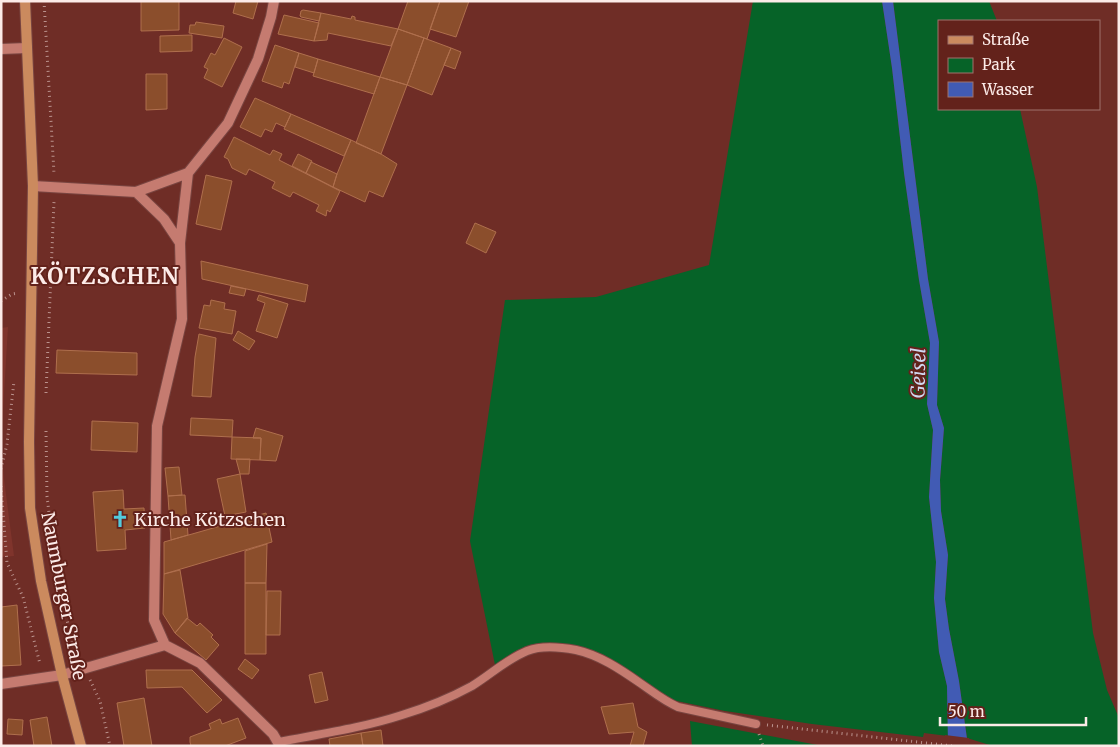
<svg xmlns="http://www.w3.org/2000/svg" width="1120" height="747" viewBox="0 0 1120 747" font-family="Merriweather,serif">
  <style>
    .built { fill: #7f342c }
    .green { fill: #066328 }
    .water { fill: #415bb4 }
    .pier { fill: #6f2d26 }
    .building { fill: #8b4e2c; stroke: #af6f4d }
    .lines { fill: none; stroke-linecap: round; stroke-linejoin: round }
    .lane-casing { stroke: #794541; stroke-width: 10 }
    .street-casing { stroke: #794541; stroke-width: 12 }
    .secondary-casing { stroke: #794541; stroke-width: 12 }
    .path { stroke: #ba928d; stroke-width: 3; stroke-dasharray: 1 4; stroke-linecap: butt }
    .lane { stroke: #c57b70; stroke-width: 8 }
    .street { stroke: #c57b70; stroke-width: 10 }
    .secondary { stroke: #cb8a5e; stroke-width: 10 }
    .labels { text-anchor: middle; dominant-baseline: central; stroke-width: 4; stroke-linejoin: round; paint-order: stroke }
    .poi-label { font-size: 18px; fill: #fcebe8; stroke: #63221b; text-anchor: start }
    .street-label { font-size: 18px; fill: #fcebe8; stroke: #63221b }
    .water-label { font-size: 19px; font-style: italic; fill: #cfd8f0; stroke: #63221b }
    .district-label { font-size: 22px; font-weight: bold; letter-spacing: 1px; fill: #fcebe8; stroke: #63221b }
  </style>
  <rect width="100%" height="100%" fill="#6f2d26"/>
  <!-- built -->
  <path class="built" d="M8 327 1 444 4 479 14 556 1 557V328Z"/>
  <!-- green -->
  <path class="green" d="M753 1H882L892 68 904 173 919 280 930 343 927 404 933 430 929 497 936 562 934 598 937 631 939 652 947 686 948 736 924 733 923 737 812 724 725 711 672 700 652 688 622 666 604 655 574 645 557 643 530 645 516 652 495 665 470 541 505 300 596 297 709 265Z
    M893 1H989L997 21H939V109H1020L1037 187 1093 633 1107 690 1119 718V746H993L967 738 959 681 949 629 945 599 948 555 941 511 940 480 944 428 937 405 939 342 928 279Z
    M690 721 823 746H692Z"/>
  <!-- water -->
  <path class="water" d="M882 1H893L928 279 939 342 937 405 944 428 940 480 941 511 948 555 945 599 949 629 959 681 968 746H948L947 686 939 652 937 631 934 598 936 562 929 497 933 430 927 404 930 343 919 280 904 173 892 68Z"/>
  <!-- pier -->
  <path class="pier" d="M945 735 969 738 970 746H945Z"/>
  <!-- building -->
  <path class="building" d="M141 1H179V30L141 31Z
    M236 1H258L253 19 233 13Z
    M408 1H440L427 39 398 29Z
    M440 1H469L456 37 430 29Z
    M303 10 321 13 319 21 301 17 300 16 301 11Z
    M321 13 351 19 352 16 355 17V20L398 29 391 46 328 33 327 40 314 41Z
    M284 15 319 23 314 41 278 34Z
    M196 22 224 26 222 38 189 33 190 25H195Z
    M398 29 424 38 407 85 380 77Z
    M192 35V51L160 52V36Z
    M224 38 242 47 222 87 204 78 208 69 204 67 211 53 215 55Z
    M424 38 451 48 432 95 407 85Z
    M275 45 299 53 289 84 284 82 282 88 262 81Z
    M451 48 461 52 455 69 444 65Z
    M299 53 318 59 314 73 295 67Z
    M318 59 380 77 374 94 313 76Z
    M146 74H167V109L146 110Z
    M380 77 407 85 381 154 356 143Z
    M255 98 291 114 285 127 276 123 272 132 265 129 261 137 240 127Z
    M291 114 351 140 344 156 284 129Z
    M234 137 270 155 273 150 282 154 279 160 340 191 330 212 327 210 326 216 316 211 319 205 293 192 290 197 272 188 275 182 249 169 246 175 232 168 228 159 224 157Z
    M351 140 381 154 397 164 383 197 369 191 365 202 333 187 337 174Z
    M298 154 312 161 306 173 292 166Z
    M311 162 337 174 333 187 306 173Z
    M206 175 232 181 221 230 196 224Z
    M475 223 496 232 486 253 466 243Z
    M201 261 308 285 305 302 202 279Z
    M231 286 246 289 244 296 229 293Z
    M259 295 288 304 277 338 256 331 265 303 257 300Z
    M211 300 225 303 224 309 236 311 232 334 199 328 204 305 210 306Z
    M238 331 255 341 249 350 233 340Z
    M199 334 216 338 211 397 192 396 195 357Z
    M57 350 137 353V375L56 373Z
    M191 418 233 420 232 437 190 435Z
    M92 421 138 423 137 452 91 450Z
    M256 428 283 436 276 461 260 460 261 438H253Z
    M232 437 261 438 260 460 231 459Z
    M236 459H250L249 474H240Z
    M179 467 182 495 168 496 165 468Z
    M240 474 246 512 225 516 217 479Z
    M123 490 124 509 144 508 145 528 125 530 126 549 97 551 93 492Z
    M185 495 188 535 171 540 168 496Z
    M266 513 272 542 164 574V542Z
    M267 544 266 583H245V551Z
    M180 570 188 618 175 633 163 614 164 574Z
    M245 583H266V654H245Z
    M267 591H281L280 635H266Z
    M17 605 21 665 1 666V607Z
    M187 618 197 626 200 623 213 635 211 637 219 645 206 660 175 633Z
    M245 659 259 670 252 679 238 669Z
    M146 670H192L222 700 207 713 182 687 147 688Z
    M322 672 328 700 315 703 309 675Z
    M144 698 152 746H124L117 703Z
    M633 703 638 727 647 732 643 746H630L634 732 609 734 601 707Z
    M47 717 52 746H34L30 720Z
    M238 718 246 738 225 746H191L190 742V737L211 729 209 724 220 719 222 724Z
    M8 719 23 720 22 735 7 734Z
    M381 730 383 746H363L361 733Z
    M361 733 363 746H330L329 739Z"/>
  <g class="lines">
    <!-- lane casing -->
    <g class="lane-casing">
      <path id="lane" d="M279 742C320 734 362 728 402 715 425 708 450 698 472 686 490 675 507 659 527 651 542 645 560 647 576 650 599 655 620 669 640 683 653 692 664 701 678 707L756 724"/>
    </g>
    <!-- street casing -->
    <g class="street-casing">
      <path id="street" d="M1 49 27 48
        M33 186 136 192 164 219 180 243 182 319 157 426 154 620 165 645 200 663 273 734 280 746
        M136 192 188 173
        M180 243 188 173 228 123 258 59 271 17 274 1
        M1 684 62 675 165 645"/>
    </g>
    <!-- secondary casing -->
    <g class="secondary-casing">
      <path id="secondary" d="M25 1 33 186 29 442 30 508 41 581 62 675 81 746"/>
    </g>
    <!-- path -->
    <path class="path" d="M44 1 54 173
      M1 301 12 294 18 293
      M46 393 54 202
      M46 431 47 496 53 547
      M1 469 7 444 14 381
      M1 486 7 563 23 597 40 664
      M65 612 73 645 79 656
      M90 680 100 701 110 746
      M767 725 953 746
      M759 734 763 746"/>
    <!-- lane -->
    <use href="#lane" class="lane"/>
    <!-- street -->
    <use href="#street" class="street"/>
    <!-- secondary -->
    <use href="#secondary" class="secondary"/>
  </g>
  <!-- icons -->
  <defs>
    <g id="church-bare" transform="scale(1.35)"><path d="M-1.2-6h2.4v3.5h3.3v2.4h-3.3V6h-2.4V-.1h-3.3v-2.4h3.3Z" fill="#53cadc" stroke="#63221b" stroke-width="2.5" paint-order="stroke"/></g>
  </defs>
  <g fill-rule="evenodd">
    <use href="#church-bare" x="120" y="519"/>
  </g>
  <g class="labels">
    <!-- poi labels -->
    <g class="poi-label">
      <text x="134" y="519">Kirche Kötzschen</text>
    </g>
    <!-- street labels -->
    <g class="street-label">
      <text transform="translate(64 596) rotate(79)">Naumburger Straße</text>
    </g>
    <!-- water labels -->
    <g class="water-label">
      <text transform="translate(918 373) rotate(-89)">Geisel</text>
    </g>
    <!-- district labels -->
    <g class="district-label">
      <text x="105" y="276">KÖTZSCHEN</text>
    </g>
  </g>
  <!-- border -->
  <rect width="1120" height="747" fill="none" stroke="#fcebe8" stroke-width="5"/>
  <!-- legend -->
  <rect x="938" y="20" width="162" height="90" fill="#63221b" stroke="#a0726d"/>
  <rect x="948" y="36" width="25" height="8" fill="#cb8a5e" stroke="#a0726d"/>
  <text x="982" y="45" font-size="15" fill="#fcebe8">Straße</text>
  <rect x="948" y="58" width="25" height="15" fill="#066328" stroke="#a0726d"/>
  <text x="982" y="70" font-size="15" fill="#fcebe8">Park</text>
  <rect x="948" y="82" width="25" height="15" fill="#415bb4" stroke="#a0726d"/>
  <text x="982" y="95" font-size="15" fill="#fcebe8">Wasser</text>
  <!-- scale -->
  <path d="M940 717v8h146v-8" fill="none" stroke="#fcebe8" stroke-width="2.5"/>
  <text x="948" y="717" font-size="15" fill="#fcebe8" stroke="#63221b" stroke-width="4" paint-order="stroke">50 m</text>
</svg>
